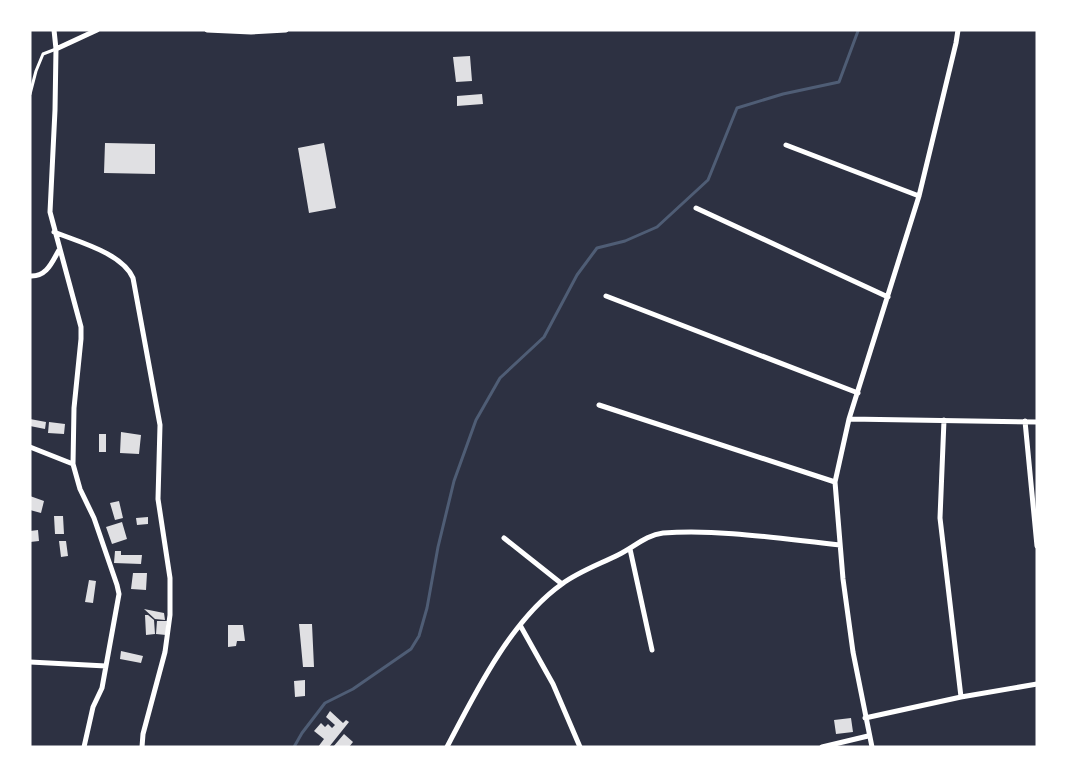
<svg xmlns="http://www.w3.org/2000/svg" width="1067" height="777" viewBox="0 0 1067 777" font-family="'Golos Text',sans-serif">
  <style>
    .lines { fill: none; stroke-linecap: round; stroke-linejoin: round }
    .stream { stroke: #4f5d75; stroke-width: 3 }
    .building { fill: #e0e0e3 }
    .service { stroke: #fff; stroke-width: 3 }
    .minor { stroke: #fff; stroke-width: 5 }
  </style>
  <rect width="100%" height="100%" fill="#2d3142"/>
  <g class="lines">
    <!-- stream -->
    <path class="stream" d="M294 747 302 733 325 703 353 689 411 649 419 636 427 608 438 547 454 481 476 420 500 378 544 337 577 275 597 248 625 241 657 227 708 180 737 108 783 94 839 82 858 31"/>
  </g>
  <!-- building -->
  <path class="building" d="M470 56 472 81 456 82 453 57Z
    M482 94 483 104 457 106V96Z
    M105 143 155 144V174L104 173Z
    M324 143 336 208 309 213 298 148Z
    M30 419 46 422 45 429 30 426Z
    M49 422 65 424 64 434 48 433Z
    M121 432 141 435 139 454 120 453Z
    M99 434H106V452H99Z
    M30 496 44 501 41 513 30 510Z
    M119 501 123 518 115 520 110 503Z
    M54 516H63L64 534H55Z
    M148 517V524L137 525 136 518Z
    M122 522 127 539 112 544 106 527Z
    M38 530 39 541 30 542V531Z
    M59 541H66L68 556 61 557Z
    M115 551H121V555H142L141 564 114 563Z
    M133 573H147L146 590 131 589Z
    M89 580 96 581 93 603 85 602Z
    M144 609 164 613 165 620 155 619Z
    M145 615H148L154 620 155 634 146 635Z
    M157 621H167L166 635 156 634Z
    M299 624H312L314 667H303Z
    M228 625H243L245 641H237L236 646 228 647Z
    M121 651 143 656 141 663 120 659Z
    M305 680V696L295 697 294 681Z
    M330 711 343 723 346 720 349 722 329 747H318L324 739 314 731 321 723 325 727 328 724 332 728 335 725 326 717Z
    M851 718 853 732 836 734 834 720Z
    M344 734 353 742 349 747H333Z"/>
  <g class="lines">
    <!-- service -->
    <path class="service" d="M30 94 36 71 43 54 56 49"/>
    <!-- minor -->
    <path class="minor" d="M54 30 56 49
      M207 30 251 32 286 30
      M786 145 919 196
      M696 208 888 297
      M54 232C79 242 122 253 133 278L160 425 158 499 170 578V615L165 652 143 734 142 747
      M30 276C47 277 52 262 59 250
      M606 296 858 393
      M599 405 835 482
      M849 419 1037 422
      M944 420 940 518 961 697
      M1025 421 1037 546
      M30 447 73 464
      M504 538 562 584
      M630 549 652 650
      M520 625 553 684 580 747
      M30 662 106 666
      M865 718 961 697 1037 684
      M84 747 93 707 102 688 119 594 117 585 94 518 80 489 73 464 74 408 81 339V327L50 212 55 110 56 49 97 30
      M447 747C475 693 511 620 562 584 578 572 600 564 618 555 633 548 646 535 663 533 722 529 782 539 840 545
      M822 747 868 736
      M872 747 853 652 843 579 835 482 849 419 919 196 956 43 958 30"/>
  </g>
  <!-- border -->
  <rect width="1067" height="777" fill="none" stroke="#ffffff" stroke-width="63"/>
</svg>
